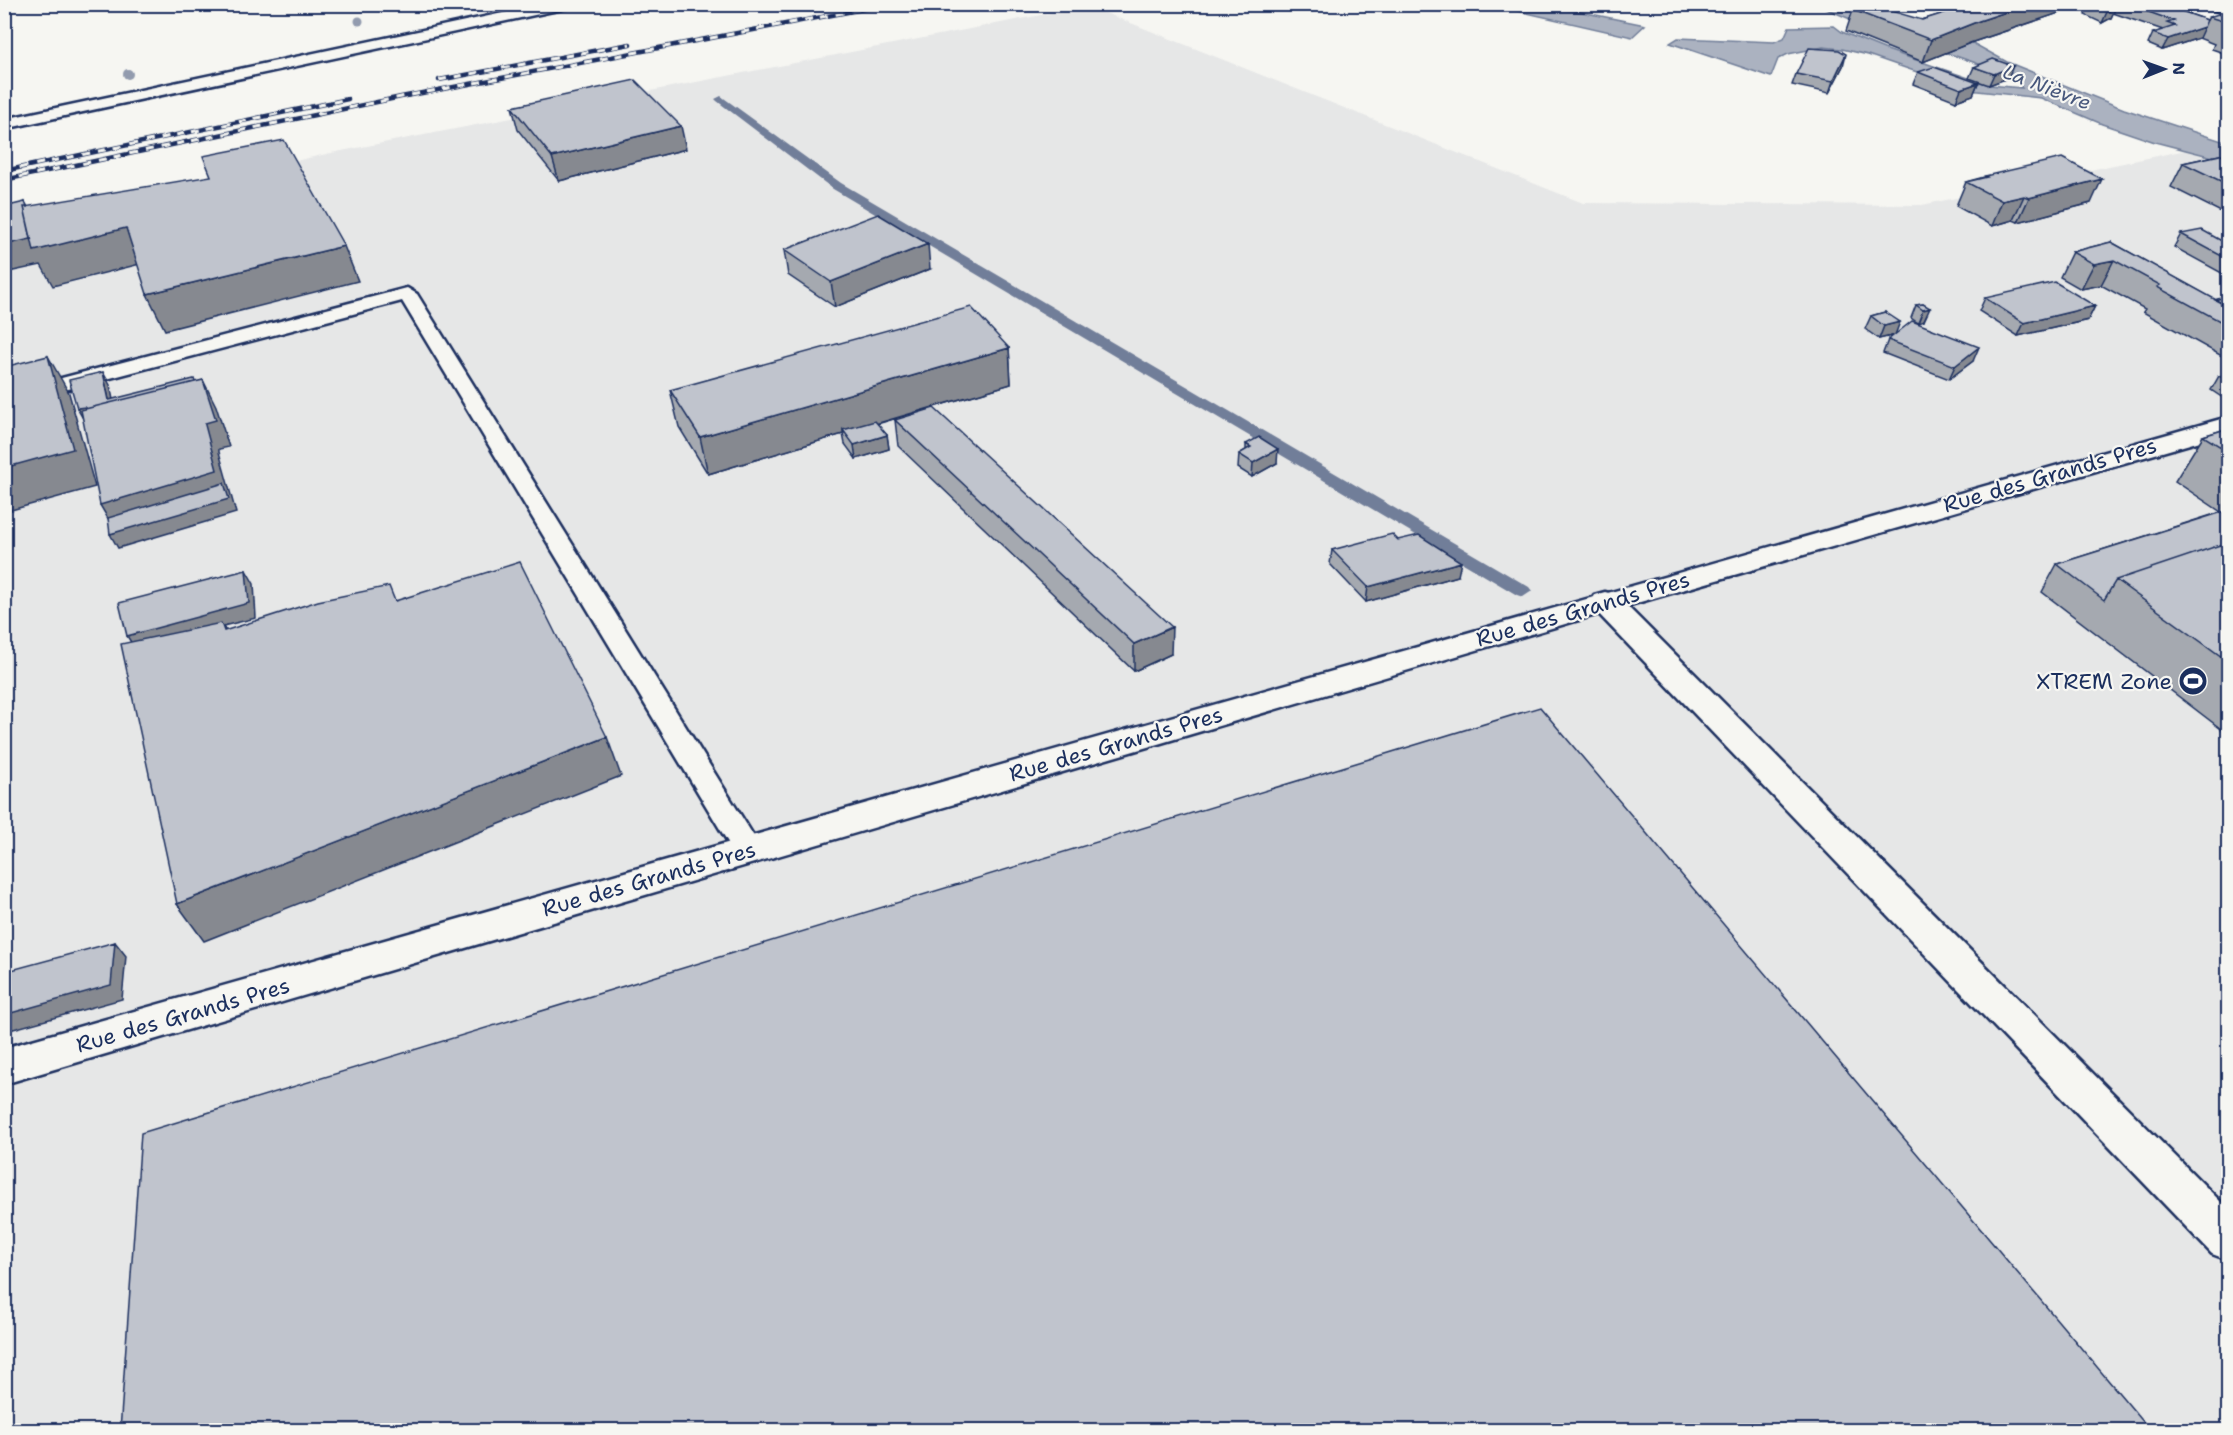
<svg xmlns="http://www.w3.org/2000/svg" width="2233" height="1435" viewBox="0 0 2233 1435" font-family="'Shantell Sans',sans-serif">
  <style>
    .built { fill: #e6e7e7 }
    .water { fill: #abb2c0; stroke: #717e99; stroke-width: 1.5 }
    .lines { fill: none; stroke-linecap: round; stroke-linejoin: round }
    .stream { fill: #717e99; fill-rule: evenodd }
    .service-casing { stroke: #1b2f5e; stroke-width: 5 }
    .minor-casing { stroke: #1b2f5e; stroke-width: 5 }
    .tertiary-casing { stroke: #1b2f5e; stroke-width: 5 }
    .primary-casing { stroke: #1b2f5e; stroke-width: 5 }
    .service { fill: #f6f6f2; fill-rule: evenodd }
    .minor { fill: #f6f6f2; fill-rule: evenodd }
    .tertiary { fill: #f6f6f2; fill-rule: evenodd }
    .primary { fill: #f6f6f2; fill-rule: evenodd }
    .rail-casing { stroke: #1b2f5e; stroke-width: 4.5 }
    .rail { stroke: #f6f6f2; stroke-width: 3; stroke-dasharray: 8; stroke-linecap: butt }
    .tree { fill: #929bae }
    .wall { fill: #a5a9b0; stroke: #1b2f5e; stroke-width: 1.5 }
    .shaded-wall { fill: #868990; stroke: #1b2f5e; stroke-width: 1.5 }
    .building { fill: #c0c4cd; stroke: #1b2f5e; stroke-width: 1.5 }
    .labels { text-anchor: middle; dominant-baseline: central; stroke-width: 4.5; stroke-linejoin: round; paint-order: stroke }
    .far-water-label { font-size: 20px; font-style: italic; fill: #46567b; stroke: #f6f6f2 }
    .street-label { font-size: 22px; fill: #1b2f5e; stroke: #f6f6f2 }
    .poi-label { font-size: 22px; fill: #1b2f5e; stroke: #f6f6f2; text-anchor: end }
  </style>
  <rect width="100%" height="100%" fill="#f6f6f2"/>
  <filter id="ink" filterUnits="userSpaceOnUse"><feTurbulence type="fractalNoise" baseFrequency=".0167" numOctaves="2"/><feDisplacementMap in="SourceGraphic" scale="12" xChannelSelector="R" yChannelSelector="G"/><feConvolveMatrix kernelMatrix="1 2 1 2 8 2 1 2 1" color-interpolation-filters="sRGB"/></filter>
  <g filter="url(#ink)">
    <!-- built -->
    <path class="built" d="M1088 6 1583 203 1922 205 2186 150 2228 164V1430H5L4 226 331 153Z"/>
    <!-- water -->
    <path class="water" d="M1492 5H1547L1645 25 1632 37Z
      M1817 5H1863L1938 30 1969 41 2007 62 2124 109 2228 143V161L2155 142 2102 124 2041 98 1969 90 1868 55 1842 49 1823 47 1788 54 1778 59 1771 77 1670 43 1678 38 1774 42 1784 38 1789 27 1834 26 1842 32 1884 49 1989 85 2022 88 2014 76 1862 24Z"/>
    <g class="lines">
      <!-- stream -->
      <path class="stream" d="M721 96 841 183 1529 587 1532 591 1523 597 1517 595 833 189 717 101 715 99Z"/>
      <!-- service casing -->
      <g class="service-casing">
        <path id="service" d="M545 4H574L567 8 4 129V119Z
          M407 288 417 294 758 843 763 851 758 859 748 862 738 859 402 301 4 406V393Z"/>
      </g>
      <!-- minor casing -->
      <g class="minor-casing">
        <path id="minor" d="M1605 592 1616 595 2228 1209V1260L2212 1254 1594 609 1590 602 1594 595Z"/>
      </g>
      <!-- tertiary casing -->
      <g class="tertiary-casing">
        <path id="tertiary" d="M2228 417V433L1616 609 4 1084V1048Z"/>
      </g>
      <!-- primary casing -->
      <g class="primary-casing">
        <path id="primary" d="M2163 4H2190L2228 17V28L2165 8Z"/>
      </g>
      <!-- service -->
      <use href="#service" class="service"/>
      <!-- minor -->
      <use href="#minor" class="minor"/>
      <!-- tertiary -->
      <use href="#tertiary" class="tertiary"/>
      <!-- primary -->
      <use href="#primary" class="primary"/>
      <!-- rail casing -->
      <g class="rail-casing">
        <path id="rail" d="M439 80 630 44
          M4 171 348 99
          M4 180 401 97 890 4"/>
      </g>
      <!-- rail -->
      <use href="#rail" class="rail"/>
    </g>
    <!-- trees -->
    <g class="tree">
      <circle cx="359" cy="21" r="4.5"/>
      <circle cx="128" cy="74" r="5"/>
    </g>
    <!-- wall -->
    <path class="wall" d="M1973 4H2068L2065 11 1970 43 1923 62 1846 31 1853 10 1922 20Z
      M2090 4H2161L2207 20 2209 17 2229 15V55L2212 49 2214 44 2199 38 2162 50 2148 44 2153 33 2163 30 2113 13 2111 18 2102 23 2085 15Z
      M2221 4H2229V10L2220 7Z
      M1843 66 1829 93 1792 85 1796 74Z
      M1974 67 2008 78 1989 85 1969 78Z
      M1918 72 1978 83 1973 95 1956 101 1913 84Z
      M512 107 686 149 559 181 518 130Z
      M2229 153V216L2171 187 2183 163Z
      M1985 176 2091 203 2018 222 2013 220 1992 226 1956 206 1966 182 1984 177Z
      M2181 234 2229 245V277L2174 247Z
      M2111 242 2215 300 2229 296V360L2143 312 2145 309 2101 285 2081 289 2060 277 2072 252Z
      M784 250 930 269 835 307 788 275Z
      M1985 298 2095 306 2088 320 2018 336 1979 311Z
      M1923 304 1924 321 1918 323 1911 318 1916 305Z
      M1885 312 1895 335 1973 361 1949 379 1883 353 1888 340 1894 335 1879 339 1865 329 1871 316Z
      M1009 348 1011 384 877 424 887 435 889 449 856 459 845 444 843 434 708 474 679 427 670 390Z
      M2229 374V399L2226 400 2211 390 2219 376Z
      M895 420 1171 654 1134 671 898 446Z
      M2229 428V735L2042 592 2057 564 2221 512 2175 481 2203 436Z
      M1246 444 1277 463 1252 477 1238 468 1239 454 1246 450Z
      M1398 540 1458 576 1366 602 1330 564 1332 550Z"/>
    <!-- shaded-wall -->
    <path class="shaded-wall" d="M2030 4H2068L2065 11 1970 43 1923 62 1931 40 1979 21Z
      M2116 7 2111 18 2102 23 2107 12Z
      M2204 27 2199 38 2162 50 2168 39Z
      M1846 54 1843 66 1829 93 1833 81Z
      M2013 66 2008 78 1989 85 1994 74Z
      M1978 83 1973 95 1956 101 1961 89Z
      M681 126 686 149 559 181 552 157Z
      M2102 179 2091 203 2018 222 2029 198Z
      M2024 196 2013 220 1992 226 2002 201Z
      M25 202 39 226 126 228 144 263 53 286 41 265 4 273V245Z
      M928 244 930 269 835 307 831 282Z
      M344 246 358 281 165 330 147 294Z
      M2114 260 2101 285 2081 289 2094 264Z
      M2095 306 2088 320 2018 336 2024 323Z
      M1930 308 1924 321 1918 323 1923 310Z
      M1900 322 1895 335 1879 339 1884 326Z
      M1979 347 1973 361 1949 379 1955 366Z
      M1009 348 1011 384 845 433 843 430V434L708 474 700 437Z
      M48 356 69 393 95 487 4 512V468Z
      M103 372 110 385 116 414 109 400Z
      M203 380 216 406 229 447 219 449V452L236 513 118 548 110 534 116 532 100 505Z
      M85 407 92 420 85 422 77 408Z
      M887 435 889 449 856 459 854 445Z
      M1278 449 1277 463 1252 477 1253 463Z
      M1461 562 1458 576 1366 602 1368 587Z
      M246 570 254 584 256 618 223 626 243 661 136 650 127 636Z
      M1172 627 1171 654 1134 671V644Z
      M607 737 621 776 204 941 177 904Z
      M115 942 126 956 122 999 10 1030 4 1025V1015Z"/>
    <!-- building -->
    <path class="building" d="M1973 4H2030L1979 21 1931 40 1853 10 1871 5 1922 20Z
      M2091 4H2107L2116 7 2107 12Z
      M2126 4H2161L2207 20 2204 27 2168 39 2153 33 2175 26 2167 23 2174 21Z
      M2221 13 2229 15V23L2209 17Z
      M2229 24V29L2223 27Z
      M1809 48 1839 50 1846 54 1833 81 1796 74Z
      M1993 59 2013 66 1994 74 1974 67Z
      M1934 67 1978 83 1961 89 1918 72Z
      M635 80 681 126 552 157 512 107Z
      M284 140 344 246 147 294 126 228 34 251 24 207 211 176 203 156Z
      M2229 153V185L2183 163Z
      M2062 158 2102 179 2029 198 2024 196 2002 201 1966 182 1987 177 1985 176Z
      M25 202 27 207H24L31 239 4 245V207Z
      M878 214 928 244 831 282 784 250Z
      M2202 230 2229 245V260L2181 234Z
      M2111 242 2229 307V326L2157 287 2160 285 2114 260 2094 264 2072 252Z
      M2055 282 2095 306 2024 323 1985 298Z
      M2229 296V307L2215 300 2228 296Z
      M1923 304 1930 308 1923 310 1916 305Z
      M971 307 1009 348 700 437 670 390Z
      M1885 312 1900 322 1884 326 1871 316Z
      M1912 321 1979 347 1955 366 1888 340Z
      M48 356 73 449 4 468V367Z
      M103 372 109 400 194 379 195 382 85 409V407L77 408 69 380Z
      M2229 374V382L2219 376Z
      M203 380 216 420 205 423V425L217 470 100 505 81 410Z
      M934 408 1172 627 1134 644 895 420Z
      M875 421 887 435 854 445 843 430Z
      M2229 428V452L2203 436Z
      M1259 437 1278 449 1253 463 1239 454 1251 447 1246 444Z
      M224 483 229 499 110 534 108 518Z
      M2229 510V542L2116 580 2104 600 2057 564Z
      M1392 534 1398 540 1419 535 1461 562 1368 587 1332 550Z
      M2229 542V662L2116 580Z
      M520 562 607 737 177 904 121 644 221 623 224 631 318 601 389 586 395 601Z
      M246 570 249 603 127 636 119 603Z
      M1540 707 2151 1431H120L141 1133Z
      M115 942 111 985 4 1015V972Z"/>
  </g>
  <!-- icons -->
  <defs>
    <g id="stadium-disc" transform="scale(1.5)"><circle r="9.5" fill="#1b2f5e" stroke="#f6f6f2"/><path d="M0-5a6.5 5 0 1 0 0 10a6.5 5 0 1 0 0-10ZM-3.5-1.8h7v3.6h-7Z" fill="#fff"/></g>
  </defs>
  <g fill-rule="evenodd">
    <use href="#stadium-disc" x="2193" y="681"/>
  </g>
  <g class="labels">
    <!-- far-water labels -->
    <g class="far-water-label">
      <text transform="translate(2047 87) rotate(21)">La Nièvre</text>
    </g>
    <!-- street labels -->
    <g class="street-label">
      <text transform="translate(2050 475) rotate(-16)">Rue des Grands Pres</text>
      <text transform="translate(1583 609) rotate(-16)">Rue des Grands Pres</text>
      <text transform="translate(1116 744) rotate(-16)">Rue des Grands Pres</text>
      <text transform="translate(649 879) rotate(-16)">Rue des Grands Pres</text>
      <text transform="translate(183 1015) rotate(-16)">Rue des Grands Pres</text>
    </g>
    <!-- poi labels -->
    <g class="poi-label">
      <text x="2172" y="681">XTREM Zone</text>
    </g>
  </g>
  <!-- margin -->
  <rect width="2233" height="1435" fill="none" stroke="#f6f6f2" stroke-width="24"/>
  <rect x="12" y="12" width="2209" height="1411" fill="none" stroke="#1b2f5e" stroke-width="2" filter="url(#ink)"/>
  <!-- north arrow -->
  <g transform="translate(2164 69) rotate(89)" stroke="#f6f6f2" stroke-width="4.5" paint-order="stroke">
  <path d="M0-4.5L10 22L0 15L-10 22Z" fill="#1b2f5e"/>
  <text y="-9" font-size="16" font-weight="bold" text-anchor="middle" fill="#1b2f5e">N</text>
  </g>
</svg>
